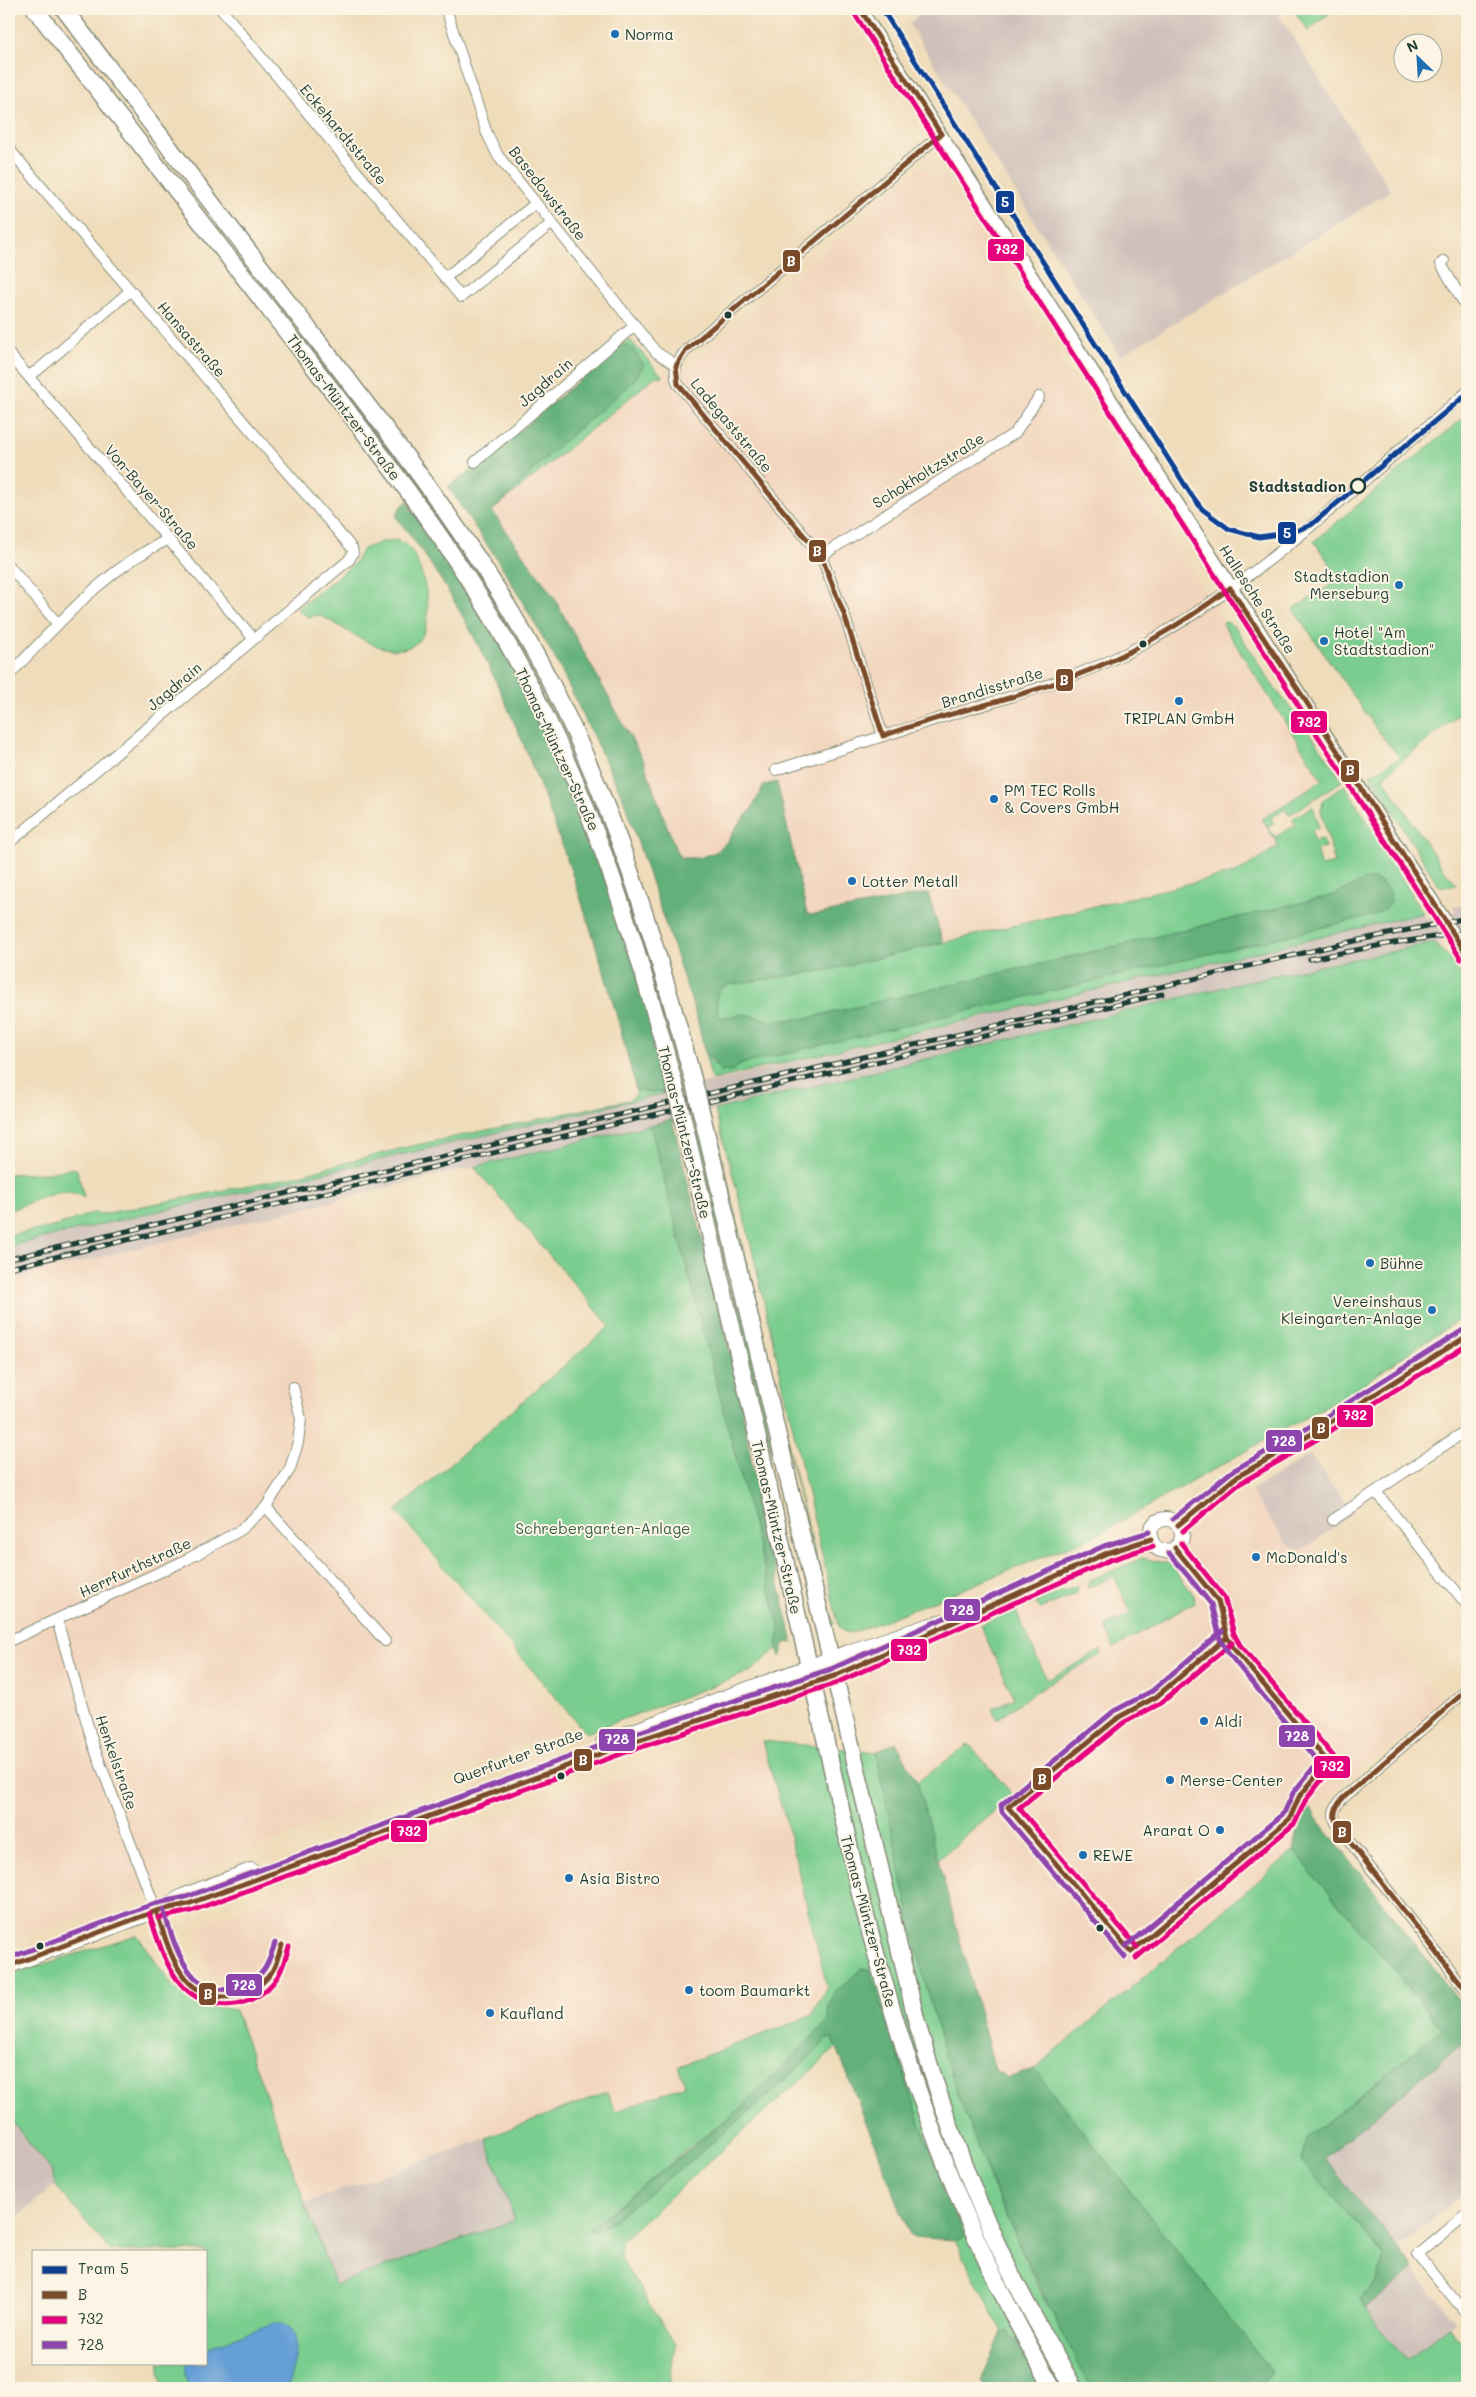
<svg xmlns="http://www.w3.org/2000/svg" width="1476" height="2397" viewBox="0 0 1476 2397" font-family="Mali,sans-serif">
  <style>
    .built { fill: #f2d5bd }
    .industrial { fill: #cfc1ba }
    .green { fill: #7acd8f; stroke: #4c8562 }
    .forest { fill: #63b07a; stroke: #417657 }
    .water { fill: #659fd5; stroke: #426e84 }
    .lines { fill: none; stroke-linecap: round; stroke-linejoin: round }
    .minor-casing { stroke: #878c77; stroke-width: 12 }
    .tertiary-casing { stroke: #878c77; stroke-width: 15 }
    .secondary-casing { stroke: #878c77; stroke-width: 16 }
    .primary-casing { stroke: #878c77; stroke-width: 19 }
    .minor { stroke: #fff; stroke-width: 10 }
    .tertiary { stroke: #fff; stroke-width: 12 }
    .secondary { stroke: #fff; stroke-width: 14 }
    .primary { stroke: #fff; stroke-width: 16 }
    .rail-casing { stroke: #1f3d34; stroke-width: 5 }
    .rail { stroke: #fcf5e5; stroke-width: 3; stroke-dasharray: 9; stroke-linecap: butt }
    .primary-bridge-casing { stroke: #878c77; stroke-width: 19; stroke-linecap: butt }
    .primary-bridge { stroke: #fff; stroke-width: 16 }
    .bus-1-casing { stroke: #fcf5e5; stroke-width: 9 }
    .bus-2-casing { stroke: #fcf5e5; stroke-width: 9 }
    .bus-3-casing { stroke: #fcf5e5; stroke-width: 9 }
    .bus-1 { stroke: #7a4b2a; stroke-width: 5 }
    .bus-2 { stroke: #e5007d; stroke-width: 5 }
    .bus-3 { stroke: #8e44ad; stroke-width: 5 }
    .tram-1-casing { stroke: #fcf5e5; stroke-width: 9 }
    .tram-1 { stroke: #0f3f93; stroke-width: 5 }
    .poi-dot { fill: #1f6fb2; stroke: #fcf5e5; stroke-width: 2 }
    .bus-dot { fill: #1f3d34; stroke: #fcf5e5; stroke-width: 2 }
    .stop-dot { fill: #fcf5e5; stroke: #1f3d34; stroke-width: 2.5 }
    .labels { text-anchor: middle; dominant-baseline: central; stroke-width: 4; stroke-linejoin: round; paint-order: stroke }
    .poi-label { font-size: 15px; fill: #1f3d34; stroke: #fcf5e5; text-anchor: start }
    .street-label { font-size: 15px; fill: #1f3d34; stroke: #fcf5e5 }
    .stop-label { font-size: 15px; font-weight: bold; fill: #1f3d34; stroke: #fcf5e5; text-anchor: end }
    .park-label { font-size: 15px; fill: #36614b; stroke: #fcf5e5 }
    .line-badge { stroke: #fcf5e5; stroke-width: 2 }
    .badge-label { font-size: 14px; text-anchor: middle; font-weight: bold; fill: #fff }
  </style>
  <rect width="100%" height="100%" fill="#fcf5e5"/>
  <filter id="ink" filterUnits="userSpaceOnUse"><feTurbulence type="fractalNoise" baseFrequency=".02" numOctaves="2"/><feDisplacementMap in="SourceGraphic" scale="10" xChannelSelector="R" yChannelSelector="G"/><feConvolveMatrix kernelMatrix="1 2 1 2 8 2 1 2 1" color-interpolation-filters="sRGB"/></filter>
  <filter id="wash" filterUnits="userSpaceOnUse"><feTurbulence type="fractalNoise" baseFrequency=".0096" numOctaves="4" result="noise"/><feDisplacementMap in="SourceGraphic" scale="20" xChannelSelector="R" yChannelSelector="G"/><feGaussianBlur stdDeviation="1.12" result="paint"/><feColorMatrix in="noise" values="0 0 0 0 0 0 0 0 0 0 0 0 0 0 0 0 0 1.4 0 .05"/><feComposite in="paint" operator="in"/></filter>
  <g filter="url(#wash)">
    <rect width="100%" height="100%" fill="#efdcba"/>
    <!-- built -->
    <path class="built" d="M918 168 946 178 1322 780 1262 819 1279 846 1238 872 947 941 726 999 643 760 492 511 656 376 690 366Z
      M344 1198 369 1304 314 1351 319 1463 375 1524 393 1509 562 1731 9 1943V1279Z
      M1251 1491 1288 1545 1302 1550 1315 1542 1442 1703 1299 1820 1294 1851 1034 2069 1008 2078 995 2070 917 1782 896 1742 876 1752 860 1693 875 1669 953 1634 999 1619 1076 1585Z
      M762 1741 788 1828 827 1987 811 2016 679 2065 685 2085 615 2112 607 2092 305 2203 222 1974 211 1977 196 1927 550 1798Z"/>
    <!-- industrial -->
    <path class="industrial" d="M925 9H1275L1391 191 1120 356 909 24Z
      M1467 904V937L1439 940 1441 944 1364 956 1275 975 9 1279V1246L666 1093 1358 927 1423 913 1426 918 1456 911 1453 906Z
      M1310 1455 1353 1513 1302 1550 1288 1545 1251 1491Z
      M1467 2040V2191L1398 2248 1324 2158Z
      M9 2118 51 2170 55 2185 9 2224Z
      M486 2138 515 2220 335 2285 305 2203Z
      M1413 2270 1455 2322 1407 2360 1365 2309Z"/>
    <!-- green -->
    <path class="green" d="M1293 9H1335L1308 31Z
      M630 340 663 377 656 376 492 511 552 452 632 348 622 344Z
      M1467 415V708L1385 775 1384 779 1443 869 1456 883C1450 887 1445 888 1438 885L1370 775 1400 758 1378 731 1293 609 1340 579 1314 541Z
      M397 540C401 542 407 545 410 549 426 571 444 642 402 649 374 653 345 627 321 616 316 614 315 616 310 617 307 617 300 611 297 609L355 563 363 549 381 542Z
      M1227 622 1236 628 1271 683 1323 751 1342 781 1289 815 1285 809 1271 818 1274 824 1268 827 1275 837 1296 825 1292 819 1313 806 1319 828 1312 830 1314 841 1323 839 1325 848 1316 850 1321 866 1335 863 1321 811 1323 800 1345 785 1423 913 712 1080 704 1050 712 1063 730 1072 741 1064 1383 883C1367 874 1350 889 1334 895L809 1018 770 1021 746 1014 721 1018 718 1015C717 1000 712 992 727 985L828 970 1238 872 1279 846 1262 819 1322 780 1222 623Z
      M1433 943 1449 957 1467 986V1314L1349 1393 1095 1536 881 1622 851 1633 844 1632 839 1626 834 1607 747 1228 715 1110 1275 975Z
      M636 1090 666 1093 9 1246V1235L53 1227 93 1213 103 1214 286 1178 407 1147 629 1100 636 1095Z
      M650 1125 780 1629 777 1648 752 1671 586 1733 396 1511 610 1326 474 1167Z
      M701 1125 755 1358 778 1478C747 1361 721 1244 695 1126Z
      M717 1136 801 1501 834 1624 832 1626 827 1613 745 1266Z
      M74 1168 77 1170 84 1197C60 1183 33 1204 9 1210V1174L48 1173Z
      M1143 1558 1170 1564 1194 1595 1195 1602 1114 1648 1105 1627 1131 1613 1114 1576 1088 1588 1087 1585 1090 1580Z
      M1078 1585 1075 1594 1041 1609 1034 1603Z
      M1016 1611 1047 1680 1101 1650V1655C1064 1674 1029 1694 997 1720L992 1709 1014 1698 980 1625Z
      M762 1741 876 1752 934 2015 959 2097 991 2182 1039 2289 1092 2388H1043L1008 2330 1002 2332 955 2240 964 2236 922 2128 870 1969 860 1970 828 2006 829 2021 738 2111 682 2153 604 2227C682 2167 759 2109 828 2039L833 2038 836 2048 621 2241V2259L675 2344 669 2388H164L159 2372 160 2363H206V2251H111L55 2185 51 2170 9 2118V1975L137 1935 173 1987 202 2005 235 2010 335 2285 515 2220 486 2138 607 2092 615 2112 685 2085 679 2066 811 2016 827 1987 788 1828Z
      M969 1744 1013 1795 937 1861 917 1782Z
      M1294 1851 1443 2029 1308 2137 1301 2160 1385 2256 1377 2281 1360 2300 1365 2309 1407 2360 1448 2327 1467 2349V2388H1257L1272 2372 1034 2069Z"/>
    <!-- forest -->
    <path class="forest" d="M622 344 632 348 644 365 633 382 552 452 492 511 553 596 643 760 677 853 681 858H699L716 852 729 840 738 824 751 810 764 785 777 782 807 914 814 915 928 893 943 942 828 970 727 985C712 992 717 1000 718 1015L721 1018 745 1014 770 1021 809 1018 1334 895 1366 880 1376 879 1390 891C1393 905 1386 908 1375 915L741 1064 730 1072 721 1071 704 1050 697 1018 623 798 557 662 504 570 448 487 480 464Z
      M407 501 482 614 525 691 572 789 642 981 666 1093 636 1090C612 990 580 891 543 794 506 697 462 598 396 517L399 509Z
      M672 1119 735 1371 758 1497 793 1642 785 1643 780 1657 777 1648 780 1629 650 1125Z
      M896 1742 917 1782 995 2070 1008 2078 1034 2069 1272 2372 1257 2388H1092L1086 2380C1039 2288 994 2195 959 2097 920 1986 900 1867 876 1752Z
      M1311 1810 1467 2011V2040L1324 2158 1398 2248 1413 2270 1365 2309 1360 2300 1377 2281 1385 2256 1301 2160 1308 2137 1443 2029 1294 1851 1299 1820Z
      M861 1969H870L922 2128 964 2236 955 2240 911 2237 833 2038 828 2039C759 2109 682 2168 604 2227L590 2232 591 2227 738 2111 828 2021C829 1988 839 1991 861 1969Z
      M1008 2330 1043 2388H985L981 2382 1002 2332Z"/>
    <!-- water -->
    <path class="water" d="M277 2322C309 2327 292 2367 288 2388H189L185 2374 186 2363H206V2348Z"/>
  </g>
  <g filter="url(#ink)">
    <g class="lines">
      <!-- minor casing -->
      <g class="minor-casing">
        <path id="minor" d="M221 9 461 297 552 223
          M446 9 486 131 498 156 656 352 676 365
          M9 149 352 548 353 553 349 560 9 843
          M1444 261 1441 264 1467 308
          M445 278 536 203
          M9 354 254 639
          M28 376 38 370 130 291
          M475 462 635 325
          M821 556 1015 433 1039 397
          M9 566 57 623
          M9 675C59 624 103 570 169 539
          M883 736 844 614 821 556 678 384C672 369 677 362 686 350L941 134
          M776 770C836 751 896 732 956 713 1021 694 1085 676 1144 644 1262 579 1365 478 1467 392
          M1376 1492 1467 1605
          M266 1507 385 1641
          M1333 1520 1467 1430
          M57 1620 94 1747 176 1963C194 1994 205 1999 241 1996
          M9 1641 184 1561 239 1531 266 1507 290 1469 298 1442 301 1419 293 1387
          M1467 1690 1342 1799C1333 1809 1331 1816 1339 1828L1467 1991
          M1467 2214 1418 2255 1467 2314"/>
      </g>
      <!-- tertiary casing -->
      <g class="tertiary-casing">
        <path id="tertiary" d="M860 9 1467 955"/>
      </g>
      <!-- secondary casing -->
      <g class="secondary-casing">
        <path id="secondary" d="M1150 1535a16 16 0 1 1 32 0a16 16 0 1 1-32 0Z
          M1178 1525 1235 1478 1315 1432 1467 1336
          M603 1742 851 1651 943 1621
          M172 1902 185 1895 251 1870
          M9 1966 156 1911 188 1904 630 1743 834 1676 1107 1553 1151 1539"/>
      </g>
      <!-- primary casing -->
      <g class="primary-casing">
        <path id="primary" d="M35 9C120 118 205 227 289 335 373 443 457 549 522 670 593 801 637 943 675 1087
          M64 9C141 110 217 211 294 310 387 430 482 549 552 685 616 811 657 946 694 1083
          M702 1115 917 2023C941 2106 969 2187 1007 2265 1027 2307 1051 2348 1074 2388
          M683 1119 753 1417 860 1894C905 2069 961 2231 1053 2388"/>
      </g>
      <!-- minor -->
      <use href="#minor" class="minor"/>
      <!-- tertiary -->
      <use href="#tertiary" class="tertiary"/>
      <!-- secondary -->
      <use href="#secondary" class="secondary"/>
      <!-- primary -->
      <use href="#primary" class="primary"/>
      <!-- rail casing -->
      <g class="rail-casing">
        <path id="rail" d="M1310 959 1387 944 1467 932
          M9 1259 1354 941 1467 918
          M9 1268 1162 994"/>
      </g>
      <!-- rail -->
      <use href="#rail" class="rail"/>
      <!-- primary-bridge casing -->
      <g class="primary-bridge-casing">
        <path id="primary-bridge" d="M694 1083 702 1115
          M675 1087 683 1119"/>
      </g>
      <!-- primary-bridge -->
      <use href="#primary-bridge" class="primary-bridge"/>
      <!-- bus-1 casing -->
      <g class="bus-1-casing">
        <path id="bus-1" d="M860 9 941 134
          M1230 588 1305 700 1467 955
          M883 736 844 614 821 556 678 384 676 366 686 350 941 134
          M883 736C945 713 1010 701 1072 677 1129 656 1181 625 1230 588
          M1178 1525 1235 1478 1315 1432 1467 1336
          M1467 1690 1342 1799C1334 1809 1332 1817 1339 1828L1467 1991
          M156 1911C164 1933 170 1959 185 1978 208 2006 250 2002 271 1973 276 1965 279 1954 282 1945
          M1131 1952 1290 1818 1299 1797 1328 1762 1234 1649 1227 1637 1218 1601 1175 1548
          M1131 1952 1008 1807 1119 1717 1156 1697 1227 1637
          M9 1966 156 1911 188 1904 630 1743 834 1676 1107 1553 1151 1539"/>
      </g>
      <!-- bus-2 casing -->
      <g class="bus-2-casing">
        <path id="bus-2" d="M854 13 1461 959
          M1183 1531 1239 1484 1319 1438 1467 1345
          M149 1913C157 1937 164 1964 180 1983 206 2015 256 2011 278 1976 283 1967 286 1957 289 1947
          M158 1918 191 1911 632 1750 836 1683 1110 1560 1153 1546
          M1137 1947 1019 1808 1123 1723 1161 1703 1232 1643
          M1136 1958 1295 1823 1305 1801 1335 1763 1334 1757 1240 1645 1234 1634 1224 1597 1181 1543"/>
      </g>
      <!-- bus-3 casing -->
      <g class="bus-3-casing">
        <path id="bus-3" d="M1173 1519 1231 1472 1311 1426 1463 1330
          M163 1909C170 1930 176 1954 190 1972 209 1998 248 1994 265 1968 270 1960 272 1951 275 1943
          M1126 1946 1284 1813 1293 1793 1318 1762 1228 1653 1220 1639 1211 1604 1169 1553
          M1125 1957 1002 1812 1001 1805 1114 1711 1152 1691 1222 1631
          M9 1958 153 1904 186 1897 627 1736 831 1669 1104 1546 1149 1532"/>
      </g>
      <!-- bus-1 -->
      <use href="#bus-1" class="bus-1"/>
      <!-- bus-2 -->
      <use href="#bus-2" class="bus-2"/>
      <!-- bus-3 -->
      <use href="#bus-3" class="bus-3"/>
      <!-- tram-1 casing -->
      <g class="tram-1-casing">
        <path id="tram-1" d="M882 9 1190 493 1202 509 1229 529 1259 537 1293 532 1311 525 1467 394"/>
      </g>
      <!-- tram-1 -->
      <use href="#tram-1" class="tram-1"/>
    </g>
  </g>
  <!-- markers -->
  <g class="poi-dot">
    <circle cx="615" cy="34" r="5"/>
    <circle cx="1399" cy="585" r="5"/>
    <circle cx="1324" cy="641" r="5"/>
    <circle cx="1179" cy="701" r="5"/>
    <circle cx="994" cy="799" r="5"/>
    <circle cx="852" cy="881" r="5"/>
    <circle cx="1370" cy="1263" r="5"/>
    <circle cx="1432" cy="1310" r="5"/>
    <circle cx="1256" cy="1557" r="5"/>
    <circle cx="1204" cy="1721" r="5"/>
    <circle cx="1170" cy="1780" r="5"/>
    <circle cx="1220" cy="1830" r="5"/>
    <circle cx="1083" cy="1855" r="5"/>
    <circle cx="569" cy="1878" r="5"/>
    <circle cx="689" cy="1990" r="5"/>
    <circle cx="490" cy="2013" r="5"/>
  </g>
  <g class="bus-dot">
    <circle cx="728" cy="315" r="4.5"/>
    <circle cx="1143" cy="644" r="4.5"/>
    <circle cx="561" cy="1776" r="4.5"/>
    <circle cx="1100" cy="1928" r="4.5"/>
    <circle cx="40" cy="1946" r="4.5"/>
  </g>
  <circle class="stop-dot" cx="1358" cy="486" r="7"/>
  <g class="labels">
    <!-- poi labels -->
    <g class="poi-label">
      <text x="625" y="34">Norma</text>
      <text x="1389" y="576" text-anchor="end">Stadtstadion<tspan x="1389" dy="17">Merseburg</tspan></text>
      <text x="1334" y="632">Hotel "Am<tspan x="1334" dy="17">Stadtstadion"</tspan></text>
      <text x="1179" y="718" text-anchor="middle">TRIPLAN GmbH</text>
      <text x="1004" y="790">PM TEC Rolls<tspan x="1004" dy="17">&amp; Covers GmbH</tspan></text>
      <text x="862" y="881">Lotter Metall</text>
      <text x="1380" y="1263">Bühne</text>
      <text x="1422" y="1301" text-anchor="end">Vereinshaus<tspan x="1422" dy="17">Kleingarten-Anlage</tspan></text>
      <text x="1266" y="1557">McDonald's</text>
      <text x="1214" y="1721">Aldi</text>
      <text x="1180" y="1780">Merse-Center</text>
      <text x="1210" y="1830" text-anchor="end">Ararat O</text>
      <text x="1093" y="1855">REWE</text>
      <text x="579" y="1878">Asia Bistro</text>
      <text x="699" y="1990">toom Baumarkt</text>
      <text x="500" y="2013">Kaufland</text>
    </g>
    <!-- street labels -->
    <g class="street-label">
      <text transform="translate(344 134) rotate(50)">Eckehardtstraße</text>
      <text transform="translate(548 193) rotate(52)">Basedowstraße</text>
      <text transform="translate(192 339) rotate(49)">Hansastraße</text>
      <text transform="translate(545 382) rotate(-41)">Jagdrain</text>
      <text transform="translate(344 407) rotate(53)">Thomas-Müntzer-Straße</text>
      <text transform="translate(732 425) rotate(50)">Ladegaststraße</text>
      <text transform="translate(928 470) rotate(-32)">Schokholtzstraße</text>
      <text transform="translate(152 497) rotate(49)">Von-Bayer-Straße</text>
      <text transform="translate(1258 599) rotate(57)">Hallesche Straße</text>
      <text transform="translate(174 686) rotate(-40)">Jagdrain</text>
      <text transform="translate(992 687) rotate(-17)">Brandisstraße</text>
      <text transform="translate(558 749) rotate(65)">Thomas-Müntzer-Straße</text>
      <text transform="translate(685 1132) rotate(76)">Thomas-Müntzer-Straße</text>
      <text transform="translate(777 1527) rotate(77)">Thomas-Müntzer-Straße</text>
      <text transform="translate(135 1567) rotate(-25)">Herrfurthstraße</text>
      <text transform="translate(518 1756) rotate(-20)">Querfurter Straße</text>
      <text transform="translate(117 1762) rotate(71)">Henkelstraße</text>
      <text transform="translate(869 1921) rotate(75)">Thomas-Müntzer-Straße</text>
    </g>
    <!-- stop labels -->
    <g class="stop-label">
      <text x="1346" y="486">Stadtstadion</text>
    </g>
    <!-- park labels -->
    <g class="park-label">
      <text x="603" y="1528">Schrebergarten-Anlage</text>
    </g>
  </g>
  <g class="line-badge">
    <rect x="995" y="190" width="20" height="24" rx="5" fill="#0f3f93"/>
    <rect x="987" y="238" width="38" height="24" rx="5" fill="#e5007d"/>
    <rect x="782" y="249" width="19" height="24" rx="5" fill="#7a4b2a"/>
    <rect x="1277" y="521" width="20" height="24" rx="5" fill="#0f3f93"/>
    <rect x="808" y="539" width="19" height="24" rx="5" fill="#7a4b2a"/>
    <rect x="1055" y="668" width="19" height="24" rx="5" fill="#7a4b2a"/>
    <rect x="1290" y="710" width="38" height="24" rx="5" fill="#e5007d"/>
    <rect x="1340" y="759" width="20" height="24" rx="5" fill="#7a4b2a"/>
    <rect x="1336" y="1404" width="38" height="24" rx="5" fill="#e5007d"/>
    <rect x="1311" y="1416" width="19" height="24" rx="5" fill="#7a4b2a"/>
    <rect x="1265" y="1429" width="38" height="24" rx="5" fill="#8e44ad"/>
    <rect x="943" y="1598" width="38" height="24" rx="5" fill="#8e44ad"/>
    <rect x="890" y="1638" width="38" height="24" rx="5" fill="#e5007d"/>
    <rect x="1278" y="1724" width="38" height="24" rx="5" fill="#8e44ad"/>
    <rect x="598" y="1728" width="38" height="24" rx="5" fill="#8e44ad"/>
    <rect x="573" y="1748" width="20" height="24" rx="5" fill="#7a4b2a"/>
    <rect x="1313" y="1755" width="38" height="24" rx="5" fill="#e5007d"/>
    <rect x="1032" y="1767" width="20" height="24" rx="5" fill="#7a4b2a"/>
    <rect x="390" y="1819" width="38" height="24" rx="5" fill="#e5007d"/>
    <rect x="1332" y="1820" width="20" height="24" rx="5" fill="#7a4b2a"/>
    <rect x="225" y="1973" width="38" height="24" rx="5" fill="#8e44ad"/>
    <rect x="198" y="1982" width="19" height="24" rx="5" fill="#7a4b2a"/>
  </g>
  <g class="badge-label">
    <text x="1005" y="207">5</text>
    <text x="1006" y="254">732</text>
    <text x="791" y="266">B</text>
    <text x="1287" y="538">5</text>
    <text x="817" y="556">B</text>
    <text x="1064" y="685">B</text>
    <text x="1309" y="727">732</text>
    <text x="1350" y="775">B</text>
    <text x="1355" y="1420">732</text>
    <text x="1321" y="1433">B</text>
    <text x="1284" y="1446">728</text>
    <text x="962" y="1615">728</text>
    <text x="909" y="1655">732</text>
    <text x="1297" y="1741">728</text>
    <text x="617" y="1744">728</text>
    <text x="583" y="1765">B</text>
    <text x="1332" y="1771">732</text>
    <text x="1042" y="1784">B</text>
    <text x="409" y="1836">732</text>
    <text x="1342" y="1837">B</text>
    <text x="244" y="1990">728</text>
    <text x="208" y="1999">B</text>
  </g>
  <!-- margin -->
  <rect width="1476" height="2397" fill="none" stroke="#fcf5e5" stroke-width="30"/>
  <!-- legend -->
  <rect x="32" y="2250" width="175" height="115" fill="#fcf5e5" stroke="#a4ab9e"/>
  <rect x="42" y="2266" width="25" height="8" fill="#0f3f93" stroke="#a4ab9e"/>
  <text x="78" y="2274" font-size="15" fill="#1f3d34">Tram 5</text>
  <rect x="42" y="2291" width="25" height="8" fill="#7a4b2a" stroke="#a4ab9e"/>
  <text x="78" y="2300" font-size="15" fill="#1f3d34">B</text>
  <rect x="42" y="2316" width="25" height="8" fill="#e5007d" stroke="#a4ab9e"/>
  <text x="78" y="2324" font-size="15" fill="#1f3d34">732</text>
  <rect x="42" y="2341" width="25" height="8" fill="#8e44ad" stroke="#a4ab9e"/>
  <text x="78" y="2350" font-size="15" fill="#1f3d34">728</text>
  <!-- north arrow -->
  <g transform="translate(1418 58) rotate(335)"><circle r="24" fill="#fcf5e5" stroke="#a4ab9e"/>
  <path d="M0-4L9 19L0 12L-9 19Z" fill="#1f6fb2"/>
  <text y="-8" font-size="14" font-weight="bold" text-anchor="middle" fill="#1f3d34">N</text>
  </g>
</svg>
